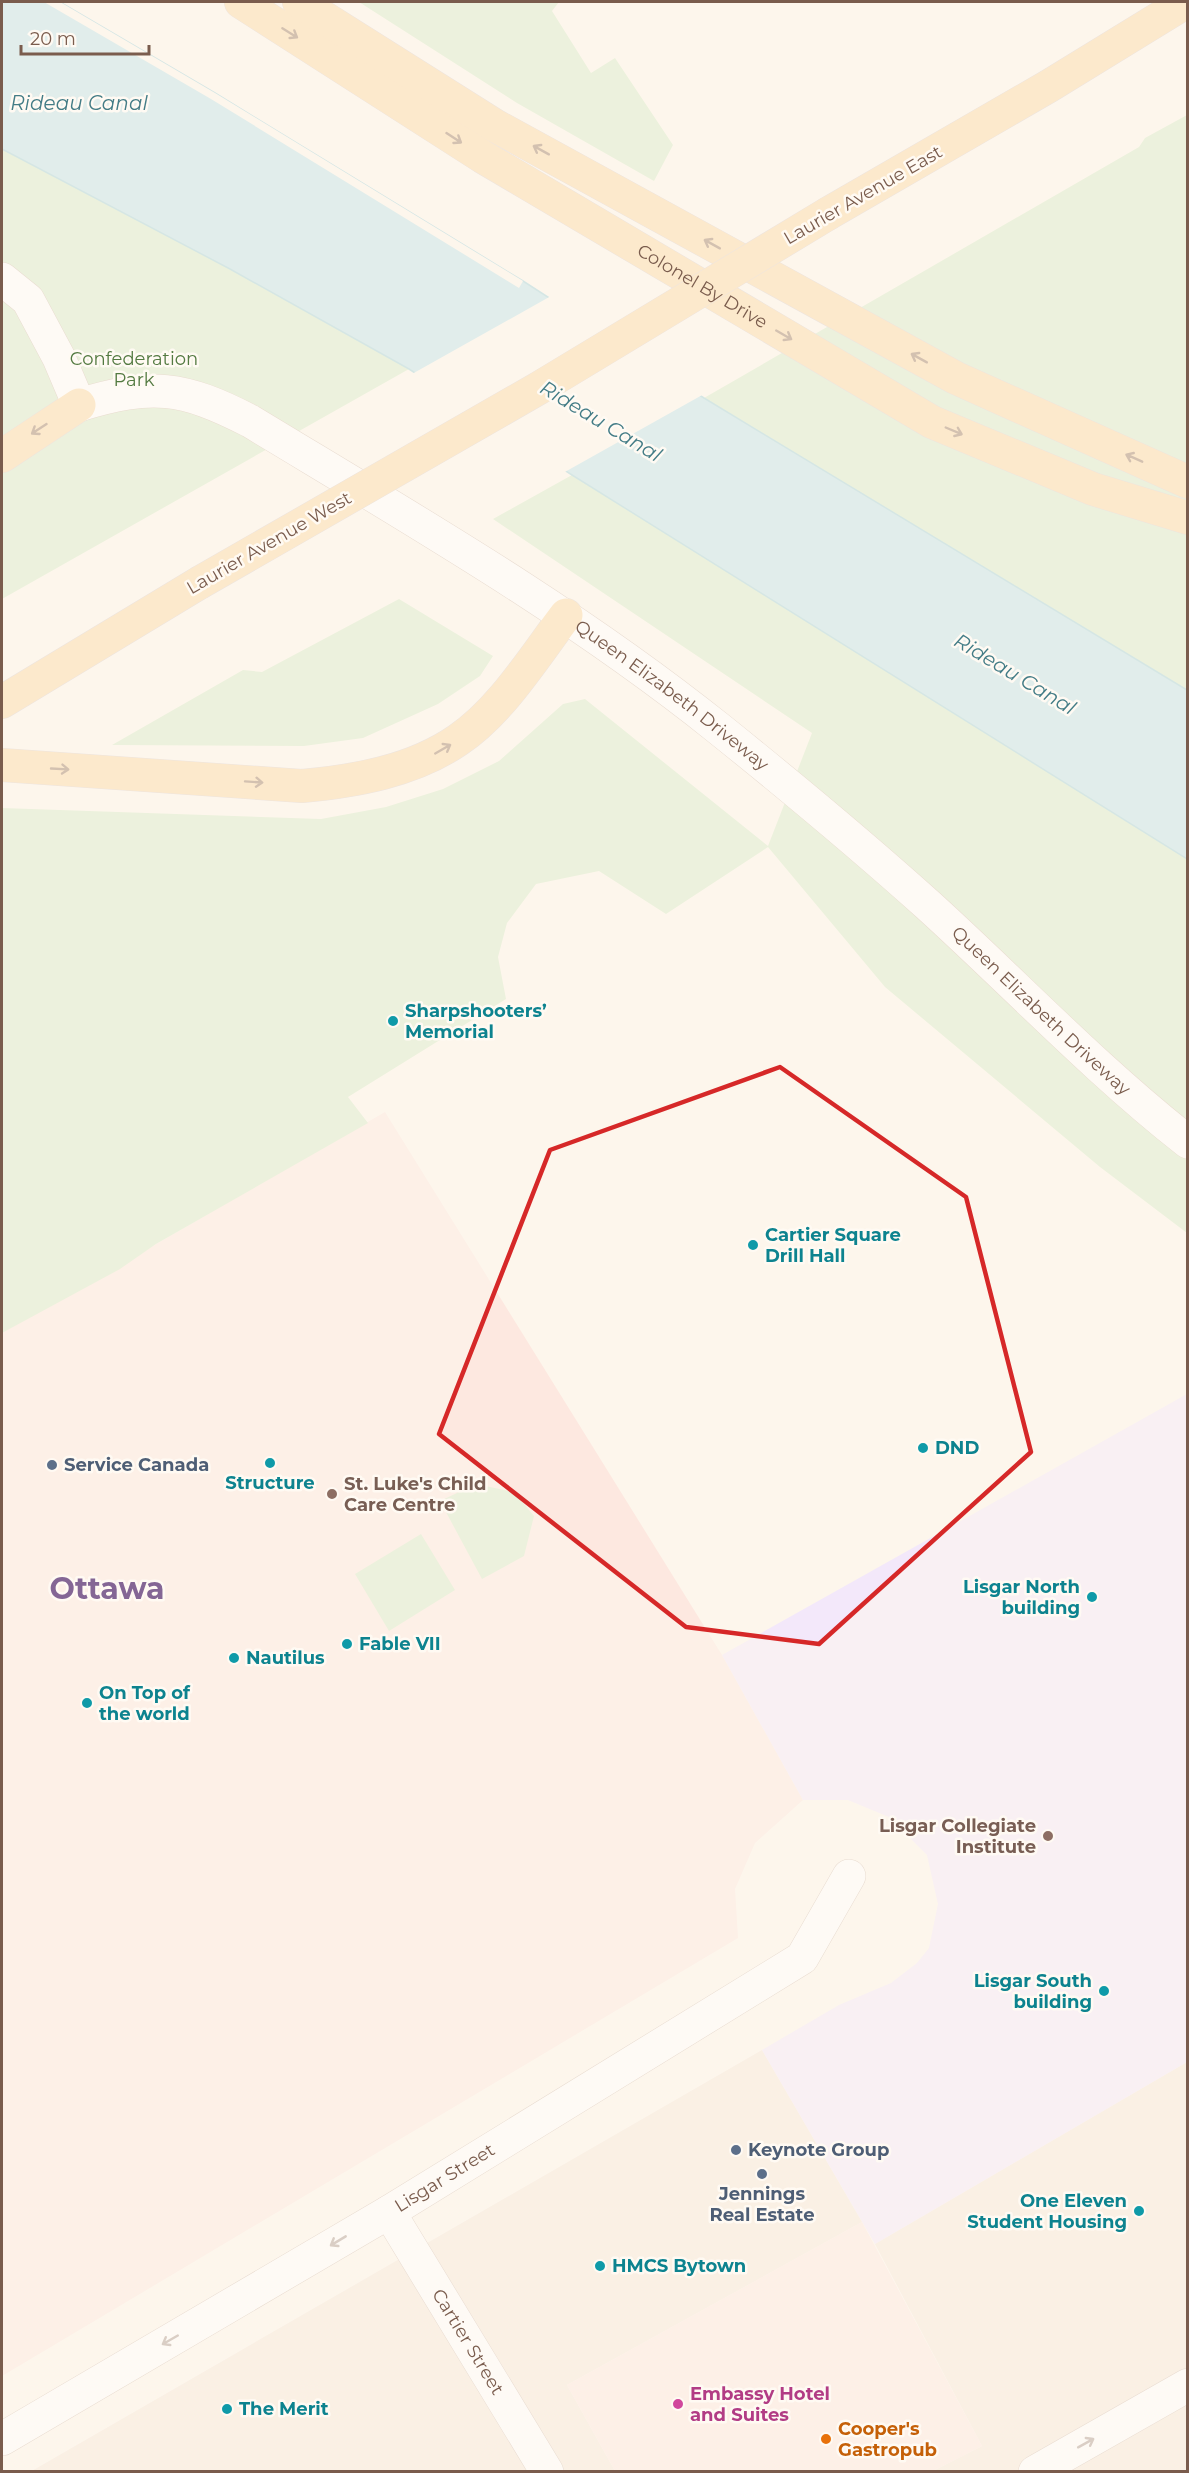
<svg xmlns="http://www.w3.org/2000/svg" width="1189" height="2473" viewBox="0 0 1189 2473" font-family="Montserrat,sans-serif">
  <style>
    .residential { fill: #f5e8da }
    .commercial { fill: #fde8e0 }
    .education { fill: #f3e8fa }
    .green { fill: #d8ecc9 }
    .water { fill: #bfe3e8; stroke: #a5d3da; stroke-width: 1.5 }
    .pier { fill: #fdf6ec }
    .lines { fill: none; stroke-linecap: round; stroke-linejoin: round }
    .minor-casing { stroke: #d1beb0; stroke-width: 34 }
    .major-casing { stroke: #dad1cd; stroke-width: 34 }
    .minor { stroke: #fff; stroke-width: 33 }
    .major { stroke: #fbd9a5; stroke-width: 33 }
    .major-bridge-casing { stroke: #dad1cd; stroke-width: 34; stroke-linecap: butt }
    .major-bridge { stroke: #fbd9a5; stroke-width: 33 }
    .oneway { stroke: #a18267 }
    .oneway2 { stroke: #af9d94 }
    .marked { fill: none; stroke: #d62828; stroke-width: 4.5; stroke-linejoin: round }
    .culture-dot { fill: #0f9aa8; stroke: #fffaf3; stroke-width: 2 }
    .service-dot { fill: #5c6f8a; stroke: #fffaf3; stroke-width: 2 }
    .education-dot { fill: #8d6e63; stroke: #fffaf3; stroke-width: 2 }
    .hotel-dot { fill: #d1479c; stroke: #fffaf3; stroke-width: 2 }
    .food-dot { fill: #e8710a; stroke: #fffaf3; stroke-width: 2 }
    .labels { text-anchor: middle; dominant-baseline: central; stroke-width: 5; stroke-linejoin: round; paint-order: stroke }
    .street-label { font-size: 18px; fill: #7a5c4d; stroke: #fffaf3 }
    .park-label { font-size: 18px; fill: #537a41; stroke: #fffaf3 }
    .culture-label { font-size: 18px; font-weight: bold; fill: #0d838f; stroke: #fffaf3; text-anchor: start }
    .service-label { font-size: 18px; font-weight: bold; fill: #4e5e75; stroke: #fffaf3; text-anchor: start }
    .education-label { font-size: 18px; font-weight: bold; fill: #785e54; stroke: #fffaf3; text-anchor: start }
    .hotel-label { font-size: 18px; font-weight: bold; fill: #b23c85; stroke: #fffaf3; text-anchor: start }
    .food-label { font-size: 18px; font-weight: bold; fill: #c56008; stroke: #fffaf3; text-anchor: start }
    .water-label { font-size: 20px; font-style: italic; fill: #437c86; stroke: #fffaf3 }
    .town-label { font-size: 30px; font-weight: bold; fill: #846695; stroke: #fffaf3 }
  </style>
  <rect width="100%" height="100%" fill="#fdf6ec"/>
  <!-- residential -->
  <path class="residential" d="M762 2050 862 2222 567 2385 615 2471 30 2472Z
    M1187 2062V2471H933L982 2446 875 2244Z"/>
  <!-- commercial -->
  <path class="commercial" d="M385 1112 722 1655 803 1800 755 1843 735 1889 738 1938 2 2376V1333Z
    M862 2222 982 2446 933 2471H615L567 2385Z"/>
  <!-- education -->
  <path class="education" d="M1187 1394V2062L875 2244 762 2050 839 2005 891 1983 917 1963 929 1948 938 1904 927 1855 889 1817 848 1800H803L722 1655Z"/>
  <!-- green -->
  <path class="green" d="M359 2H559L552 11 591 73 615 58 673 145 654 181 517 103Z
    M1187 115V690L704 398 1139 147 1145 138Z
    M2 149 230 269 409 369 2 599Z
    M572 475 1187 859V1233L1100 1167 885 987 768 847 666 914 599 871 536 884 507 923 498 957 506 999 348 1097 368 1123 156 1244 120 1269 2 1333V808L321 819 386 807 443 789 499 761 563 704 585 699 768 846 812 733 493 519Z
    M399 599 493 656 480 676 438 704 363 738 304 746 112 745 243 670 262 672Z
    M476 1484 514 1492 534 1516 524 1556 482 1579 440 1501Z
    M421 1534 455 1590 389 1631 355 1574Z"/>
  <!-- water -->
  <path class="water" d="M2 2H60L215 93 523 281 704 398 1187 690V859L572 475 409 369 230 269 2 149Z"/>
  <!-- pier -->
  <path class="pier" d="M44 2H60L215 93 523 281 519 288 211 99Z
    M551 296 704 394 563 473 412 374Z"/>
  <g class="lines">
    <!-- minor casing -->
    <g class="minor-casing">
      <g id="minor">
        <path id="s1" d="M2 279 28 300 59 358 79 405C152 383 182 386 250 421 410 518 572 611 718 728 789 785 860 844 928 905 1015 984 1095 1069 1188 1142"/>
        <path id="s2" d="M389 2212 547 2472"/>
        <path id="s3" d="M2 2439 389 2212 802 1958 849 1876"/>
        <path d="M1035 2472 1188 2385"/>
      </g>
    </g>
    <!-- major casing -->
    <g class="major-casing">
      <g id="major">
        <path id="s4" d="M241 2 483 157 932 422 1093 489 1188 518"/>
        <path d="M299 2 494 125 956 378 1188 482"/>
        <path d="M829 213 1049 86 1186 2"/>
        <path d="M2 456 79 405"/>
        <path d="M2 702 199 583"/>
        <path d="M2 765 302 786C356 781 413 771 458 740 502 710 534 657 566 615"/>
      </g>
    </g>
    <!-- minor -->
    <use href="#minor" class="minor"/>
    <!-- major -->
    <use href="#major" class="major"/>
    <!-- major-bridge casing -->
    <g class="major-bridge-casing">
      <path id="major-bridge" d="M199 583 539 388 829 213"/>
    </g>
    <!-- major-bridge -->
    <use href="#major-bridge" class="major-bridge"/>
  </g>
  <!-- one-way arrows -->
  <defs><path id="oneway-shaft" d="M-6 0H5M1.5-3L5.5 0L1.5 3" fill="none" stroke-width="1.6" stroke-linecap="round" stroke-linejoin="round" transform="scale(1.5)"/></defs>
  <g class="oneway">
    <use href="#oneway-shaft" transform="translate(290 33) rotate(32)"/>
    <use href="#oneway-shaft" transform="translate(454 138) rotate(33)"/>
    <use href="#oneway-shaft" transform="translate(541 150) rotate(-151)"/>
    <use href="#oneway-shaft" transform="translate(712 244) rotate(-151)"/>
    <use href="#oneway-shaft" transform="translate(784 335) rotate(30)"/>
    <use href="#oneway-shaft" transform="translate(919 358) rotate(-151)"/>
    <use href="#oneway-shaft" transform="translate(39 429) rotate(147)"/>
    <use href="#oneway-shaft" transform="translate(954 431) rotate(23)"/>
    <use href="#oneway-shaft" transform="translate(1134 458) rotate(-156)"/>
    <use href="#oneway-shaft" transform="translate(443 749) rotate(-30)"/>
    <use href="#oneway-shaft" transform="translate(60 769) rotate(3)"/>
    <use href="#oneway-shaft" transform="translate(254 782) rotate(4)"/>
  </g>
  <g class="oneway2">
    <use href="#oneway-shaft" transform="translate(338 2241) rotate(149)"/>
    <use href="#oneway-shaft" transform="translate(170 2340) rotate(150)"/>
    <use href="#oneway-shaft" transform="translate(1086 2443) rotate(-29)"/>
  </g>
  <!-- marked area -->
  <path d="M0 0H1189V2473H0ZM780 1067 966 1197 1031 1452 819 1644 686 1627 439 1434 550 1150Z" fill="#fdf6ec" fill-opacity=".55" fill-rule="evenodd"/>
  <path class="marked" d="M780 1067 966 1197 1031 1452 819 1644 686 1627 439 1434 550 1150Z"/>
  <!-- markers -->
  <g class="culture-dot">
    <circle cx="393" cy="1021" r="6"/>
    <circle cx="753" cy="1245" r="6"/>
    <circle cx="923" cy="1448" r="6"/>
    <circle cx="270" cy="1463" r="6"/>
    <circle cx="1092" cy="1597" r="6"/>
    <circle cx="347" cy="1644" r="6"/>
    <circle cx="234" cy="1658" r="6"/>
    <circle cx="87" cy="1703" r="6"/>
    <circle cx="1104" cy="1991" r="6"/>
    <circle cx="1139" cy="2211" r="6"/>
    <circle cx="600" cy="2266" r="6"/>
    <circle cx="227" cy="2409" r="6"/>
  </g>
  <g class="service-dot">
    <circle cx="52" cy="1465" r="6"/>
    <circle cx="736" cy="2150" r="6"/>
    <circle cx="762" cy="2174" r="6"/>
  </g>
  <g class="education-dot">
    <circle cx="332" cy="1494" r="6"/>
    <circle cx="1048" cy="1836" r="6"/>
  </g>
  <circle class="hotel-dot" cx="678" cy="2404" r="6"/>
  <circle class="food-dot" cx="826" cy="2439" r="6"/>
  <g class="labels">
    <!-- street labels -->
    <g class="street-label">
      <text transform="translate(863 195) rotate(-30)">Laurier Avenue East</text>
      <text stroke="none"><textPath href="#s4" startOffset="542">Colonel By Drive</textPath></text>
      <text transform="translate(269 543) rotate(-30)">Laurier Avenue West</text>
      <text stroke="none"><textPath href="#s1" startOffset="832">Queen Elizabeth Driveway</textPath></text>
      <text stroke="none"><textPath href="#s1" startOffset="1318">Queen Elizabeth Driveway</textPath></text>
      <text stroke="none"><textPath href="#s3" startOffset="514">Lisgar Street</textPath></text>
      <text stroke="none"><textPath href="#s2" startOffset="152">Cartier Street</textPath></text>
    </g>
    <!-- park labels -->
    <g class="park-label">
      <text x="134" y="359">Confederation<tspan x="134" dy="21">Park</tspan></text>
    </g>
    <!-- culture labels -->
    <g class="culture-label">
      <text x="405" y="1011">Sharpshooters’<tspan x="405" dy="21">Memorial</tspan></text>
      <text x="765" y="1235">Cartier Square<tspan x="765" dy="21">Drill Hall</tspan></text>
      <text x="935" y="1448">DND</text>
      <text x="270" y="1483" text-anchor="middle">Structure</text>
      <text x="1080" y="1587" text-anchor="end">Lisgar North<tspan x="1080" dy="21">building</tspan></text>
      <text x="359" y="1644">Fable VII</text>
      <text x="246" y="1658">Nautilus</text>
      <text x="99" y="1693">On Top of<tspan x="99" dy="21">the world</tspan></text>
      <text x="1092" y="1981" text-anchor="end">Lisgar South<tspan x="1092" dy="21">building</tspan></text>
      <text x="1127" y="2201" text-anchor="end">One Eleven<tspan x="1127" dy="21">Student Housing</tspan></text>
      <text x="612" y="2266">HMCS Bytown</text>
      <text x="239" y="2409">The Merit</text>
    </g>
    <!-- service labels -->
    <g class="service-label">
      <text x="64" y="1465">Service Canada</text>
      <text x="748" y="2150">Keynote Group</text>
      <text x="762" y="2194" text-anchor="middle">Jennings<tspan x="762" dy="21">Real Estate</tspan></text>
    </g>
    <!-- education labels -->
    <g class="education-label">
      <text x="344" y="1484">St. Luke's Child<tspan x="344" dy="21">Care Centre</tspan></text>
      <text x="1036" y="1826" text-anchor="end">Lisgar Collegiate<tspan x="1036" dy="21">Institute</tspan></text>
    </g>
    <!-- hotel labels -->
    <g class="hotel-label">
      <text x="690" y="2394">Embassy Hotel<tspan x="690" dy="21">and Suites</tspan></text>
    </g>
    <!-- food labels -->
    <g class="food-label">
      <text x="838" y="2429">Cooper's<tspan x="838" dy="21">Gastropub</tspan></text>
    </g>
    <!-- water labels -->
    <g class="water-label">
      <text x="79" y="103">Rideau Canal</text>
      <text transform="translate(601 421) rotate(31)">Rideau Canal</text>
      <text transform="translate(1015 674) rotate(31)">Rideau Canal</text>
    </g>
    <!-- town labels -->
    <g class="town-label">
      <text x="107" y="1588">Ottawa</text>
    </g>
  </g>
  <!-- border -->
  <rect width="1189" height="2473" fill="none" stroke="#7a5c4d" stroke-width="6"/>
  <!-- scale -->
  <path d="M21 45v9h128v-9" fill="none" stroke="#7a5c4d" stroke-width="3"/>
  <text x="30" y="45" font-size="18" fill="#7a5c4d" stroke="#fffaf3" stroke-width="4.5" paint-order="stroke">20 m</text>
</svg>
